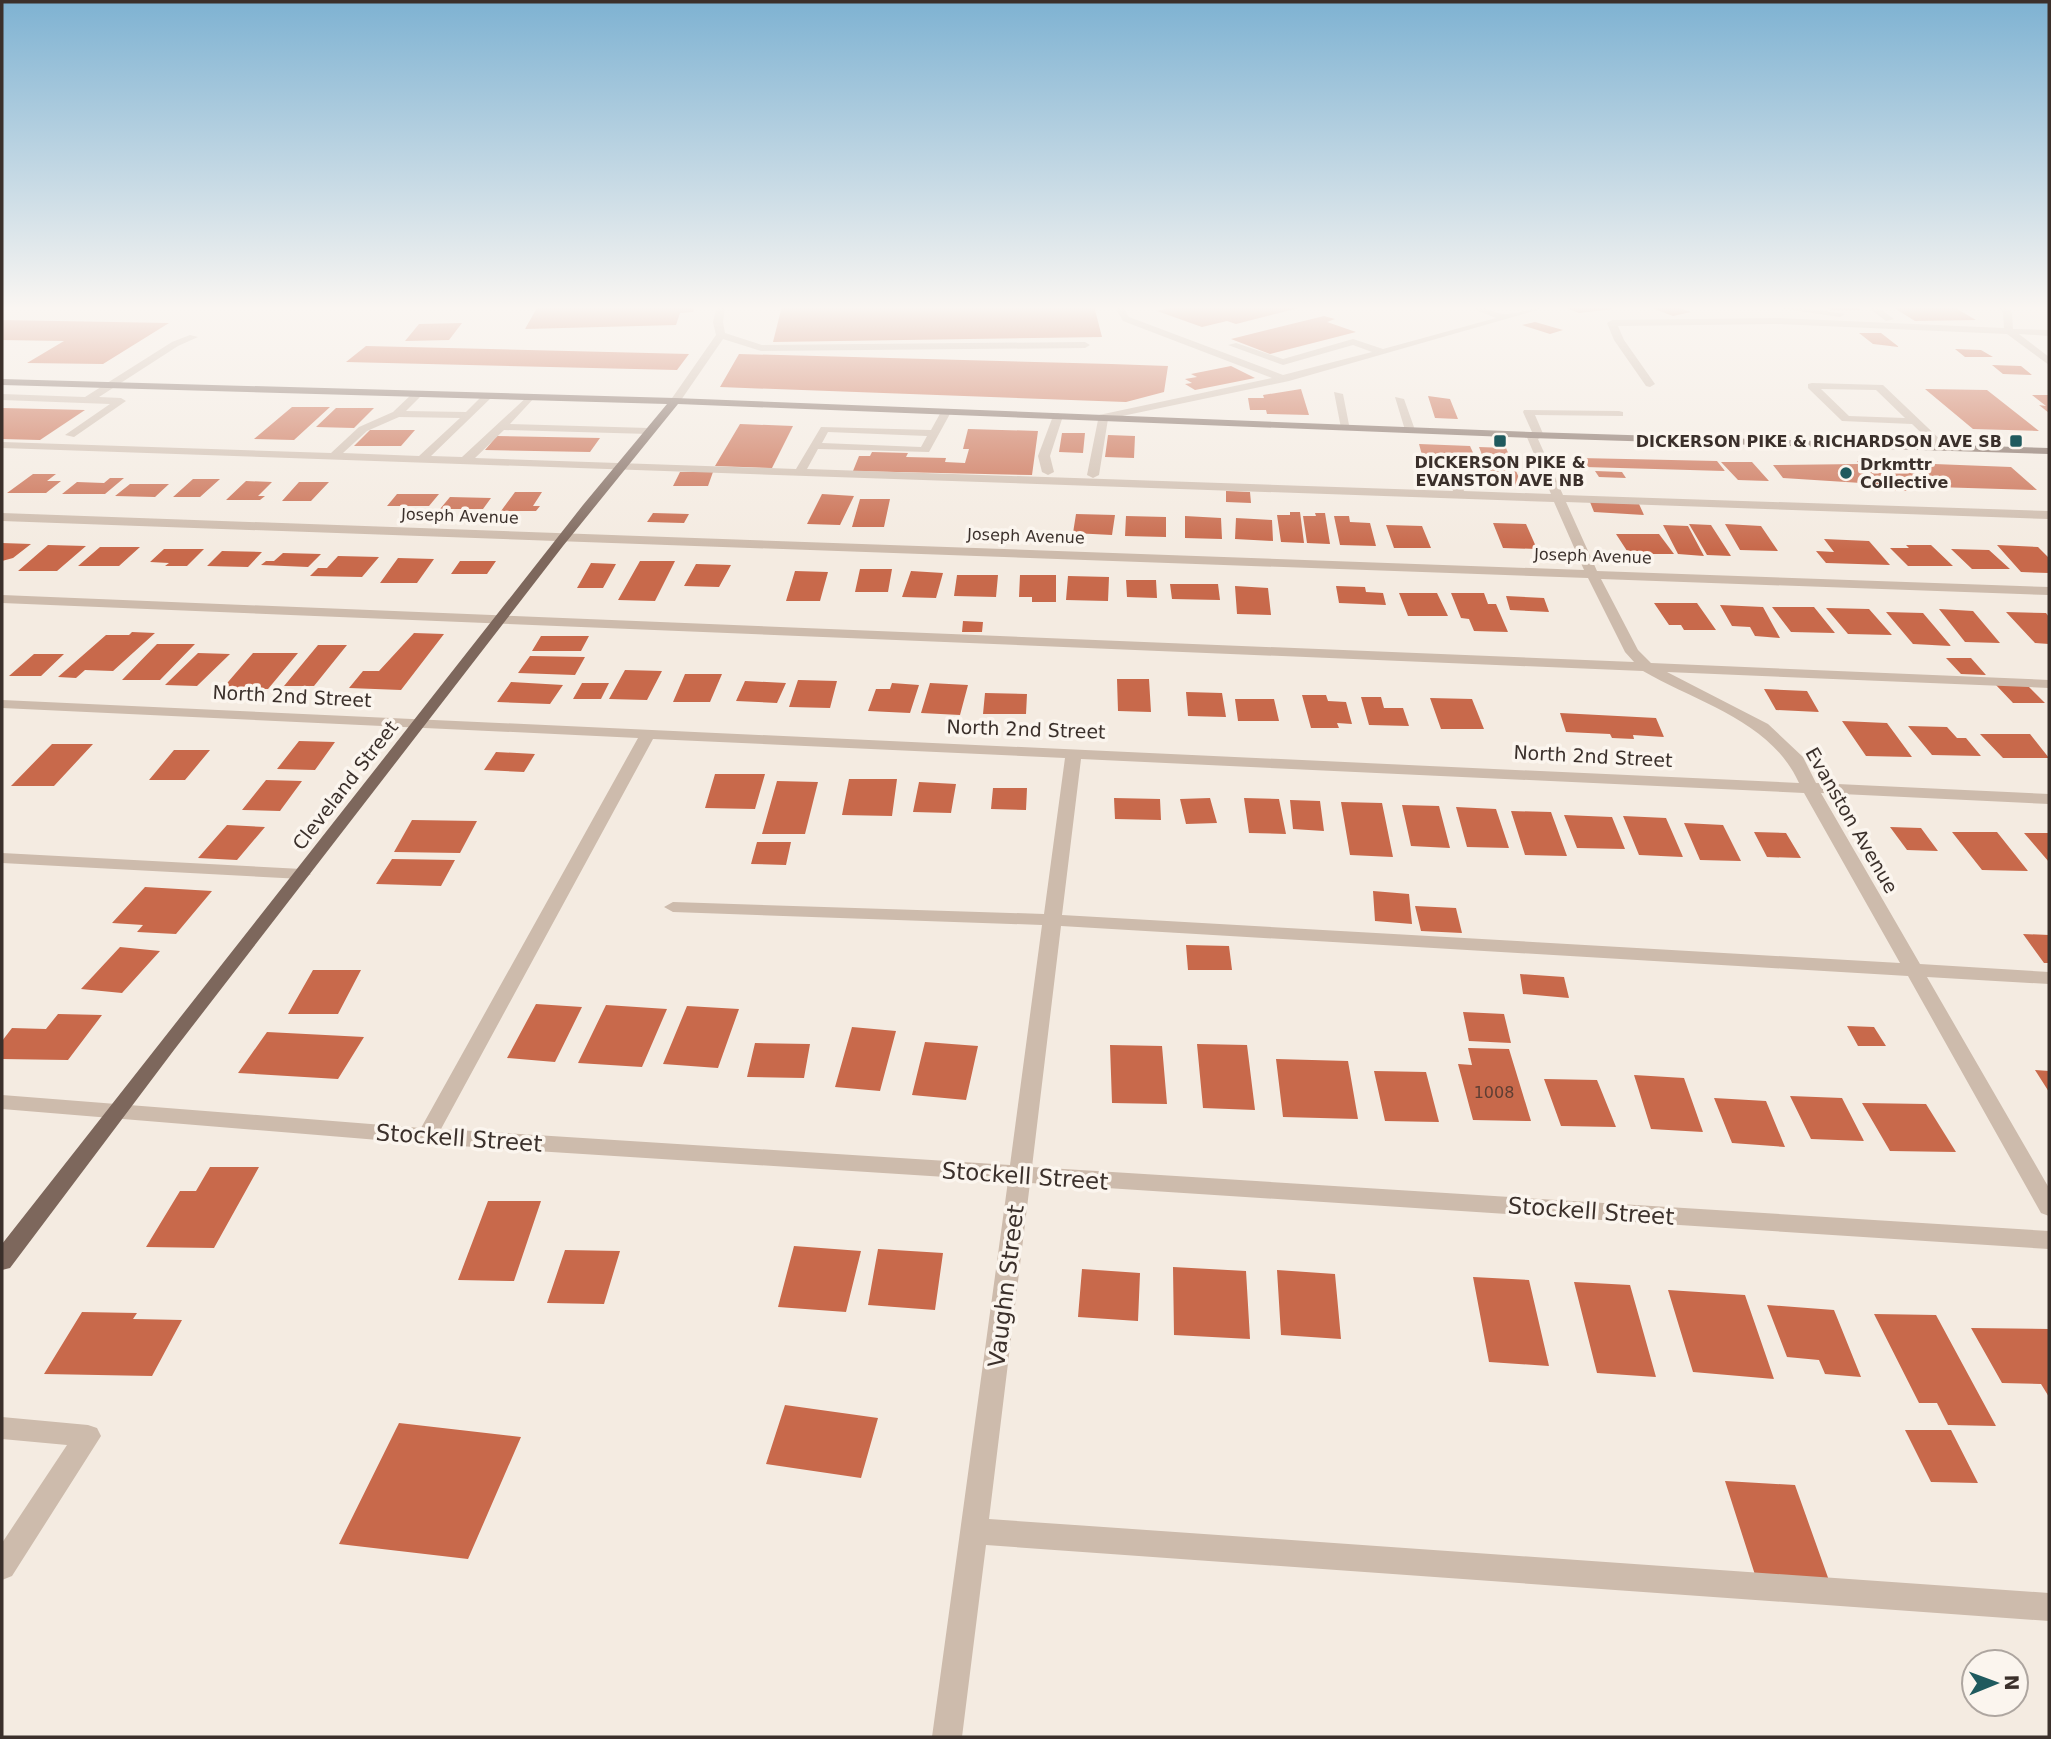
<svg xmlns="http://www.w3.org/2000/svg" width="2051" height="1739" viewBox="0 0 2051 1739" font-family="'DejaVu Sans',sans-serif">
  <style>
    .building { fill: #c8694b }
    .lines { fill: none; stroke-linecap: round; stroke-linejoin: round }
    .minor { fill: #cdbbac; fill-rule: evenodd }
    .major { fill: #7d675c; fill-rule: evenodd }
    .poi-dot { fill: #1f5a5e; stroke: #fbf5ee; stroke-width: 2.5 }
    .labels { text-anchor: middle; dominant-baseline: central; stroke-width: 7; stroke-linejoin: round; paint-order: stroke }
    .far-poi-label { font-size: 16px; font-weight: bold; fill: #3b302b; stroke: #fbf5ee; text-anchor: end }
    .far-street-label { font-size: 16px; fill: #3b302b; stroke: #fbf5ee }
    .number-label { font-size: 16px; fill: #5e3e33 }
    .street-label { font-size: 19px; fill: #3b302b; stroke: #fbf5ee }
    .near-street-label { font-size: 23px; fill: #3b302b; stroke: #fbf5ee }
  </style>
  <rect width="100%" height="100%" fill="#f4ebe1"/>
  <!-- building -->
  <path class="building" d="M538 306H695L693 312 680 313 676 325 525 329Z
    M782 306H1094L1102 337 773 342Z
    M1176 306H1302L1303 307 1236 324 1227 321 1202 327 1157 311Z
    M1577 306H1605L1614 309 1579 313 1566 308Z
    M1647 306H1674L1691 312 1673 316Z
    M1825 306H1855L1861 310H1831Z
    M1891 306H1952L1976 320 1915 321Z
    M1324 316 1335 319 1327 322 1356 332 1270 354 1231 339Z
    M2 320 169 323 103 364 27 363 64 341 2 340Z
    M1535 322 1563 330 1550 334 1522 325Z
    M462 323 449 340 405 341 419 324Z
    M1859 333H1881L1899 347 1873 344Z
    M366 346 689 354 677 370 346 362Z
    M1955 349 1981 350 1993 357H1965Z
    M739 354 1111 364 1168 366 1164 392 1126 402 720 387Z
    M1992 365 2021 366 2032 375 2003 374Z
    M1231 366 1255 378 1195 390 1185 384 1192 383 1185 379 1197 377 1191 374Z
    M1301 389 1309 415 1267 414 1266 410H1250L1248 398H1264L1263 395Z
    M1925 389 1987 390 2039 431 1973 429Z
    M2032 395H2049V413L2039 405 2046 406Z
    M1428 396 1450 399 1458 419 1435 418Z
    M292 407H330L294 440 254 439Z
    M2 408 85 410 40 440 2 439Z
    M336 408H374L354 428 316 427Z
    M740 424 793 426 772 468 715 466Z
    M968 429 1038 431 1032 475 853 471 859 456H870L872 452 908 453 906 457 946 458 945 462 965 463 969 449H963Z
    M370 430H415L401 446H354Z
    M1062 433H1085L1083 453 1059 452Z
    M1108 435 1135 436 1134 458 1105 457Z
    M497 436 600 438 590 452 485 450Z
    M1419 444 1470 446 1475 457 1422 455Z
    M1479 447 1506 448 1523 487 1494 486Z
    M1580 458 1717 461 1725 471 1585 467Z
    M1857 461 2011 467 2037 490 1903 486 1908 491 1882 490 1877 484 1783 478 1773 465 1859 464Z
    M1721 462H1752L1769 481 1738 480Z
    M1595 471 1622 472 1626 478 1599 477Z
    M680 472H713L708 486H673Z
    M33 474H56L47 481H61L46 493H7Z
    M110 478H124L105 494H62L77 482 104 483Z
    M193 479H220L200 497H173Z
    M246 481 272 482 258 496H265L260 500H226Z
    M299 482H329L311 501H282Z
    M130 484H169L155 497 115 496Z
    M1226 491 1250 492 1251 503 1226 502Z
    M515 492H542L533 506H540L536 511H501Z
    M397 494H439L429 506H387Z
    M822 494 854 496 840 525 807 524Z
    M450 497 491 498 483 509H440Z
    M860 499H890L884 527H852Z
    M1590 502 1639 504 1644 515 1594 512Z
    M1290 512H1300L1304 543 1281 542 1277 515H1290Z
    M653 513 689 514 684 523 647 522Z
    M1315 513H1325L1330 544 1307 543 1303 516H1316Z
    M1076 514 1115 515 1112 535 1073 533Z
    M1126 516 1166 517V537L1125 536Z
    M1185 516 1221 518 1222 539 1185 538Z
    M1334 516H1349L1350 522 1370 523 1376 546 1340 545Z
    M1236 518 1272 520 1273 541 1235 539Z
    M1493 523 1526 524 1537 549 1503 548Z
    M1689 524 1711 525 1731 556 1707 555Z
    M1725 524 1761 526 1778 551 1740 550Z
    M1386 525 1422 526 1431 548H1394Z
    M1663 525 1688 526 1704 556 1678 554Z
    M1616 534H1659L1674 554H1629Z
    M1824 539 1869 541 1890 565 1826 563 1816 551 1834 552Z
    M2 543 31 544 13 558 2 561Z
    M48 545 86 546 57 571H18Z
    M1906 545H1931L1953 566H1908L1890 548H1909Z
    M1997 545 2038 547 2049 558V573L2021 572Z
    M100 547H140L119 566H78Z
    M164 549H204L187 566H165L169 563 150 562Z
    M1951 549 1989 550 2010 569H1972Z
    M222 551 262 552 248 567 207 566Z
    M283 553 321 554 308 567 261 565 266 561H274Z
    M338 556 379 557 362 577 310 576 318 568H327Z
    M398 558 434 559 417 583H380Z
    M460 561H496L487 574H451Z
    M640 561H675L655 601 618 600Z
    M591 563 616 564 603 588H577Z
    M696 564 731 565 719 587 684 586Z
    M860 569H892L888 592H855Z
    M795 571 828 572 820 601H786Z
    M911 571 943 573 936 598 902 597Z
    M957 575H998L996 597 954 596Z
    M1020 575H1056V602H1032V597H1019Z
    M1068 576 1109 577 1108 601 1066 600Z
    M1126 580H1156L1157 598 1127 597Z
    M1170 584H1218L1220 600 1172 599Z
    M1235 586 1268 588 1271 615 1237 614Z
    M1336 586 1365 587 1366 592 1383 593 1386 605 1339 603Z
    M1399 593H1437L1448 616H1408Z
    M1451 593H1484L1488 604H1496L1508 632 1474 631 1469 619 1461 618Z
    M1506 596 1544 598 1549 612 1510 610Z
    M1654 603H1697L1716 630H1684L1681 625H1669Z
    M1720 605 1763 607 1780 638 1755 636 1750 627 1732 626Z
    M1772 607H1814L1835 633 1791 632Z
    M1826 608 1869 609 1892 635 1848 634Z
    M1939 609 1973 611 2000 643 1965 642Z
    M1886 612 1923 613 1951 646 1913 644Z
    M2006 612 2046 613 2049 617V644L2035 643Z
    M963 621 983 622 982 632H962Z
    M132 632 155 633 113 671 85 670 76 678 58 677 106 635H129Z
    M414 633 444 634 401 690 349 688 363 671H379Z
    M541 636H589L581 651H532Z
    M157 644H195L160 680H122Z
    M318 645H347L314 686H284Z
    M198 653 230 654 197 686 165 685Z
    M253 653H298L268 689H222Z
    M34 654H64L41 676H9Z
    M530 656 585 657 575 675 518 673Z
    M1946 658H1971L1986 675 1961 674Z
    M625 670 662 671 647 700 609 699Z
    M685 674H722L710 702H673Z
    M1117 679H1149L1151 712 1118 711Z
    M798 680 837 681 830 708 789 707Z
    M745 681 786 683 777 703 736 701Z
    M511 682 563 685 550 704 497 702Z
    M582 683H609L601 699H573Z
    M892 683 919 685 910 713 868 711 876 689H890Z
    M930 683 968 685 960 715 921 713Z
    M1996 685H2027L2045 703H2013Z
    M1764 689 1807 691 1819 712 1776 710Z
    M1186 692 1222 693 1226 717 1188 716Z
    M985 693 1027 694 1026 714H983Z
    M1302 695H1326L1328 701 1346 702 1352 724 1337 723 1339 728H1311Z
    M1361 697H1381L1384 708H1403L1409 726 1369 725Z
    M1430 698 1472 699 1484 729H1441Z
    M1235 699H1274L1279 721H1238Z
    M1560 713 1656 718 1664 737 1633 735 1634 739 1612 738 1610 734 1566 732Z
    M1842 721 1887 723 1912 757 1866 756Z
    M1908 726 1947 727 1957 738H1966L1981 756 1932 755Z
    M1980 734H2030L2049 758H2003Z
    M299 741 335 742 315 770 277 769Z
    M52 744H93L54 786H11Z
    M174 750H210L185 780H149Z
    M496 752 535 754 524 772 484 770Z
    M715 774H765L755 809 705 808Z
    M849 779H897L892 816 842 815Z
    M266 780 302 781 280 811 242 810Z
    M777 781 818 782 805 834H762Z
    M919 782 956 784 951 813 913 812Z
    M993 788H1027L1026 810 991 809Z
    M1114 798 1160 799 1161 820 1115 819Z
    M1210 798 1217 823 1186 824 1180 799Z
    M1244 798 1279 799 1286 834 1249 833Z
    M1290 800 1320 801 1324 831 1293 829Z
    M1341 802 1382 803 1393 857 1350 855Z
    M1402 805 1439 806 1450 848 1411 846Z
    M1456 807 1496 809 1509 848 1467 847Z
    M1511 811 1551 812 1567 856 1525 855Z
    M1564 815 1612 817 1625 849 1577 848Z
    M1623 816 1666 818 1683 857 1639 855Z
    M412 820 477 821 460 853 394 852Z
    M1684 823 1723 825 1741 861 1700 860Z
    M227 825 265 827 237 860 198 858Z
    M1890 827 1921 828 1938 851 1907 850Z
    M1754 832 1786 833 1801 858 1767 857Z
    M1952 832H1997L2028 871 1982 870Z
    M2024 833H2049V862Z
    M757 842H791L786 865 751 864Z
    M392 859 455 860 441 886 376 884Z
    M145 887 212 891 176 934 137 932 143 925 112 923Z
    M1373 891 1409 894 1412 924 1375 921Z
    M1415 906 1456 908 1462 933 1421 931Z
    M2023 934 2049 935V963H2044Z
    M1186 945 1229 946 1232 970H1188Z
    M120 947 160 951 122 993 81 989Z
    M313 970H361L338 1014H288Z
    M1520 974 1564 977 1569 998 1523 994Z
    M536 1004 582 1007 555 1062 507 1058Z
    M606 1005 667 1009 642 1067 578 1063Z
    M687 1006 739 1009 718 1068 663 1064Z
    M1463 1012 1504 1014 1511 1043 1469 1041Z
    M58 1014 102 1015 68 1060 2 1059V1041L12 1028 46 1029Z
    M1847 1026 1874 1027 1886 1046H1858Z
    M852 1027 896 1031 880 1091 835 1087Z
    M267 1032 364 1037 338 1079 238 1073Z
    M925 1042 978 1046 966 1100 912 1095Z
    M755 1043 810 1044 804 1078 747 1077Z
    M1197 1044 1247 1045 1255 1110 1203 1108Z
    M1110 1045 1162 1046 1167 1104 1112 1103Z
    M1468 1048 1509 1049 1531 1121 1473 1120 1458 1064 1472 1065Z
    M1276 1059 1348 1061 1358 1119 1283 1117Z
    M2035 1070 2049 1071V1092Z
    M1374 1071 1426 1072 1439 1122 1385 1121Z
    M1634 1075 1684 1078 1703 1132 1651 1129Z
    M1544 1079 1597 1080 1616 1127 1561 1126Z
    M1790 1096 1842 1098 1864 1141 1811 1139Z
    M1714 1098 1766 1101 1785 1147 1732 1143Z
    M1862 1103 1926 1104 1956 1152 1890 1151Z
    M210 1167H259L214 1248 146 1247 180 1191H196Z
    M488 1201H541L514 1281 458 1280Z
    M794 1246 861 1251 846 1312 778 1307Z
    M878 1249 943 1253 935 1310 868 1305Z
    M565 1250 620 1251 604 1304 547 1303Z
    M1173 1267 1246 1271 1250 1339 1174 1335Z
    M1082 1269 1140 1273 1138 1321 1078 1317Z
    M1277 1270 1335 1274 1341 1339 1281 1335Z
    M1473 1277 1529 1280 1549 1366 1489 1362Z
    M1574 1282 1630 1285 1656 1377 1597 1373Z
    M1668 1290 1745 1295 1774 1379 1693 1372Z
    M1767 1305 1834 1310 1861 1377 1825 1374 1819 1360 1787 1357Z
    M82 1312 137 1313 133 1319 182 1320 152 1376 44 1374Z
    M1874 1314 1936 1315 1996 1426 1948 1425 1937 1403H1919Z
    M1971 1328 2049 1329V1397L2041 1384 2002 1383Z
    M785 1405 878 1418 861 1478 766 1464Z
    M399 1423 521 1437 468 1559 339 1544Z
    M1905 1430H1951L1978 1483 1931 1482Z
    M1725 1481 1795 1485 1831 1586 1757 1581Z"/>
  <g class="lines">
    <!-- minor -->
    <path class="minor" d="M717 306H725L723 322 725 333 762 345 1085 342 1090 345 1085 348 761 351 723 339 679 403H671L670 401 716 335 713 322Z
      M1117 306H1126L1124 309 1129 317 1283 375 1372 352 1353 345 1283 365 1228 345 1236 343 1283 359 1353 339 1383 349 1496 318 1476 310V306C1486 306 1496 315 1507 314 1522 313 1536 306 1551 306L1289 381 1108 419 1099 475 1093 478 1087 475 1099 415 1272 378 1123 321 1116 309Z
      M1765 306H1793L1845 314 1840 317Z
      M1866 306H1876L1894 319 1886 321Z
      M1997 306H2006L2012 313 2013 329 2049 330V336L2019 334 2049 357V365L2007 334 1776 324 1618 326 1624 340 1655 384 1650 387 1646 386 1614 340 1607 323 1612 320 1776 318 2004 328 2003 313Z
      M190 335 198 337 178 346 99 397 121 398 126 401 74 437 65 435 110 404 2 400V394L85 397 172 342Z
      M1812 383 1883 385 1948 447 1938 449 1912 424 1842 421 1808 388V384ZM1821 389 1876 390 1905 418 1849 416Z
      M414 392 423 394 406 411 466 412 484 394 493 396 431 456 462 457 530 394 535 397 510 424 649 428 654 431 649 434 504 430 475 458 796 469 821 427 931 430 942 410 946 409 951 412 929 452 818 449 807 469 1453 491 1443 462 1449 459 1455 462 1464 491 1551 494 1526 435 1532 432 1523 412 1524 410 1619 411 1623 412V416L1535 415 1544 436 1538 439 1563 495 2049 511V519L1566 502 1597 571 2049 587V595L1601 579 1638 650 1651 663 2049 680V688L1667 672 1768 724 1803 757 1816 783 2049 794V804L1821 793 1920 964 2049 972V984L1927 977 2049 1188V1216L2041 1213 1908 976 1061 926 1032 1167 2049 1231V1249L1030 1183 989 1519 2049 1593V1621L986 1545 962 1737H932L1008 1181 427 1144 2 1109V1095L421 1128 638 738 2 708V700L1799 783C1771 721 1698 703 1643 671L2 603V595L1634 662 1625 652 1588 578 2 521V513L1584 570 1554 502 2 448V442L331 453 359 427 393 412ZM399 417 460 418 419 456 343 453 367 431ZM828 432 927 436 921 447 822 443ZM653 739 1065 758 1044 914 673 902 664 907 673 912 1042 925 1010 1165 441 1129ZM1081 759 1804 793 1900 963 1062 915Z
      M1334 392 1343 394 1350 430 1341 428Z
      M1395 397 1404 399 1415 430 1414 432 1405 430Z
      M1058 413 1063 416 1050 456 1054 472 1048 475 1042 472 1038 456 1053 416Z
      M2 853 302 869 311 874 302 879 2 863Z
      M2 1417 88 1425 97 1428 101 1436 12 1576 2 1580V1543L67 1445 2 1439Z"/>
    <!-- major -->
    <path class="major" d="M2 379 675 398 1531 432 2049 448V454L1531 438 678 404 563 546 174 1050 10 1268 2 1270V1244L583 505 667 404 2 385Z"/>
  </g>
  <!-- sky -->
  <linearGradient id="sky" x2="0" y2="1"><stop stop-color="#7eb2d2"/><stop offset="0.56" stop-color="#faf6f2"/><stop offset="1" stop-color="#faf6f2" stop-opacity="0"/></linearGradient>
  <rect width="2051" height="550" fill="url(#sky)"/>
  <!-- markers -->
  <g class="poi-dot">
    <rect x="1493" y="434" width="14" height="14" rx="3.5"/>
    <rect x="2009" y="434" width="14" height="14" rx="3.5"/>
    <circle cx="1846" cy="473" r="7"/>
  </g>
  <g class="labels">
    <!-- far-poi labels -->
    <g class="far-poi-label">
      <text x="2002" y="441">DICKERSON PIKE &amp; RICHARDSON AVE SB</text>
      <text x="1500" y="462" text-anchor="middle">DICKERSON PIKE &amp;<tspan x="1500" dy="18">EVANSTON AVE NB</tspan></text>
      <text x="1860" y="464" text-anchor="start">Drkmttr<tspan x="1860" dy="18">Collective</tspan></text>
    </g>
    <!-- far-street labels -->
    <g class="far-street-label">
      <text transform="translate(460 516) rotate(2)">Joseph Avenue</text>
      <text transform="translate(1026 536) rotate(2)">Joseph Avenue</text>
      <text transform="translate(1593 556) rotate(2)">Joseph Avenue</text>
    </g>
    <!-- number labels -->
    <g class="number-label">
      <text x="1494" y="1092">1008</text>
    </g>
    <!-- street labels -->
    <g class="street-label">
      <text transform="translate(292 696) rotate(3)">North 2nd Street</text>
      <text transform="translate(1026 729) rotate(2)">North 2nd Street</text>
      <text transform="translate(1593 756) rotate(3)">North 2nd Street</text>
      <text transform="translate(345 785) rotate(-52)">Cleveland Street</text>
      <text transform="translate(1852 820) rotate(60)">Evanston Avenue</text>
    </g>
    <!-- near-street labels -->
    <g class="near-street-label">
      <text transform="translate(459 1138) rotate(4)">Stockell Street</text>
      <text transform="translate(1025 1176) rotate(4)">Stockell Street</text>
      <text transform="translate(1591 1211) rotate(4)">Stockell Street</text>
      <text transform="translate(1006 1286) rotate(-83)">Vaughn Street</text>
    </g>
  </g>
  <!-- border -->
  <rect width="2051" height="1739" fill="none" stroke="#3b302b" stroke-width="7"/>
  <!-- north arrow -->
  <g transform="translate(1995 1683) rotate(89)"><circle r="33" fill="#fbf5ee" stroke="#aea6a0" stroke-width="2"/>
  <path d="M0-5L12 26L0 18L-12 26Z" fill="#1f5a5e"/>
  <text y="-10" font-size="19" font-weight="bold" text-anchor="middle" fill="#3b302b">N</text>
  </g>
</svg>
